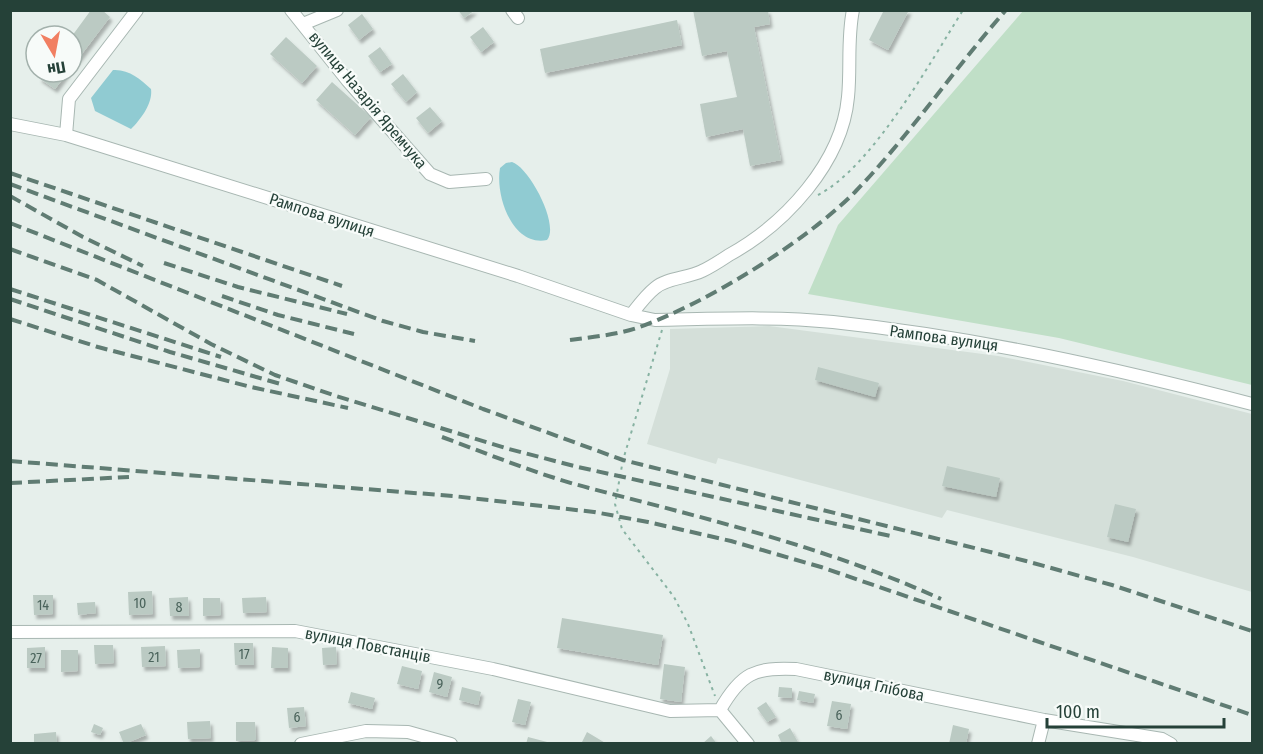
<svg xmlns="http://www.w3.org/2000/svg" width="1263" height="754" viewBox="0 0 1263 754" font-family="'Fira Sans Condensed',sans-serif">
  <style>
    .built { fill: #d4dfd9 }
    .green { fill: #c0dfc7 }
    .water { fill: #90cbd2 }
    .building { fill: #bbcac3; filter: url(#shadow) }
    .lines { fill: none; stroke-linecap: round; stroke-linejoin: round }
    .street-casing { stroke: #a8b7b2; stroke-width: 14 }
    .path { stroke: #87b2a2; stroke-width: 2; stroke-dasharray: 3 4.5; stroke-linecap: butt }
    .street { stroke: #fff; stroke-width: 12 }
    .rail { stroke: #607c73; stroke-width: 4; stroke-dasharray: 12 6; stroke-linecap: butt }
    .labels { text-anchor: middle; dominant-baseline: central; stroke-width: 4.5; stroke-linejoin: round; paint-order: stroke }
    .number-label { font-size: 14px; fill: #4a635b }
    .street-label { font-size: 16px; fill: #254138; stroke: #f7fbf9 }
  </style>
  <defs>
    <filter id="shadow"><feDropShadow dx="2.5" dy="4" stdDeviation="1.5" flood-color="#0004"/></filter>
  </defs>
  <rect width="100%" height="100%" fill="#e6efeb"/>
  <!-- built -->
  <path class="built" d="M769 326 998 356 1123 381 1252 414V592L1133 557 947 510 942 518 718 458 716 464 647 444 670 369V329Z"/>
  <!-- green -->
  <path class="green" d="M1023 11H1252V385L1059 338 808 294 838 225Z"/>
  <!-- water -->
  <path class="water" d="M113 70C129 69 140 79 151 89 153 103 141 119 131 129L95 111 91 98Z
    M512 162C529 167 560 225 547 240 512 247 495 195 500 168L506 163Z"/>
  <!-- building -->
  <path class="building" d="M91 10H102L110 17 72 67V36Z
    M458 10H475L464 18Z
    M693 10H768L770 24 754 27 781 160 750 166 743 129 706 137 700 104 737 97 727 51 702 56Z
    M884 10H909L888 50 869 40Z
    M362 14 373 29 359 40 348 25Z
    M677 20 682 45 545 73 540 49Z
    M483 27 494 42 481 52 470 37Z
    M286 37 317 66 302 83 270 54Z
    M380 47 392 64 380 72 368 56Z
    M44 72H68L55 89 39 78Z
    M403 74 417 92 406 102 391 84Z
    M332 82 371 117 355 135 316 100Z
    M430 107 442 121 428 133 416 118Z
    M818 367 879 383 875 397 815 380Z
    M947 466 1000 478 996 497 942 486Z
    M1115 504 1136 509 1128 542 1107 537Z
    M152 591 153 614 129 615 128 592Z
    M33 595H53V614L34 615Z
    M188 597 189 616H170L169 598Z
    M266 597 267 612 243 613 242 598Z
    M203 598H220L221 615 203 616Z
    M95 602 96 613 78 615 77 603Z
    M562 618 663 635 658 665 557 648Z
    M234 643H253L254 665H235Z
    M94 645H113L114 663 95 664Z
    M165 646 166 666 142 667 141 647Z
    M45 647V668H27V648Z
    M272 647 288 648V668H271Z
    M336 647 337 664 323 665 322 648Z
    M200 649V667L178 668 177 650Z
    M61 650H78V671L61 672Z
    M664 664 685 667 681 702 660 699Z
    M402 666 422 671 418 689 397 684Z
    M434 672 452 677 447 697 429 692Z
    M462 687 481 692 478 705 459 700Z
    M779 687 792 688V698L778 697Z
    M799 691 815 694 813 703 797 700Z
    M351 692 375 698 372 709 348 703Z
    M518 699 531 702 525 725 512 722Z
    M832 701 851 704 847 729 827 726Z
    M766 702 776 717 767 722 757 708Z
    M304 707 306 726 289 728 287 708Z
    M210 721 211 738 188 739 187 722Z
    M236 722H255L256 740 236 741Z
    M94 724 103 728 100 735 91 732Z
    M141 724 146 735 124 744 119 732Z
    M953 725 969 729 966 744H949Z
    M790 728 799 744H782L778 735Z
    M56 732 57 744H34V734Z
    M587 732 607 744H581Z
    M711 736 717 744H702Z
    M528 737 551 743V744H526Z"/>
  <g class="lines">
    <!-- street casing -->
    <g class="street-casing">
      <path id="street" d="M291 10 347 80 430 174 449 182 486 179
        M512 10 518 18
        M303 24 337 10
        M10 124 66 135 518 276 631 315 655 320C714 319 774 316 833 322 975 337 1114 368 1252 404
        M66 135 69 99 137 10
        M631 315C638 306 646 295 655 288 666 278 688 278 702 271 711 267 720 261 729 255 785 224 842 163 848 97 851 68 847 39 853 10
        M10 632 295 631 493 669 670 711 720 710
        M720 710C741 673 755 667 796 669L1044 720 1162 739 1171 744
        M720 710 748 744
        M301 744 366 731 408 732 451 744
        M1038 744 1044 720"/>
    </g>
    <!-- path -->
    <path class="path" d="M818 195C872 167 930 63 963 10
      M662 330 623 460 615 504 622 529 674 597 688 624 715 696"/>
    <!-- street -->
    <use href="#street" class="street"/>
    <!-- rail -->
    <path class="rail" d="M10 173 342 286
      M10 184 383 321 423 332 475 341
      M10 196 83 237 143 266
      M10 223 483 409 623 460 1026 561 1112 585 1252 631
      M10 249 97 280 211 344 275 375 336 396 509 449 578 467 895 537
      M164 263 238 287 347 314
      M10 289 221 357
      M222 296 278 315 354 334
      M10 299 170 352 284 385
      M10 319 98 347 251 387 348 408
      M570 340C592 337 615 335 637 328 705 304 804 243 855 192 910 135 954 69 1006 10
      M442 437C491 455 539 475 589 488 708 519 829 548 941 599
      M10 461 453 496 594 512 648 522 731 541 821 567 1252 715
      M10 483 129 477"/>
  </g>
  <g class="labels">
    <!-- number labels -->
    <g class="number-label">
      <text x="140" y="603">10</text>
      <text x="43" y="605">14</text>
      <text x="179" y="607">8</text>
      <text x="244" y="654">17</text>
      <text x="154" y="657">21</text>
      <text x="36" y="658">27</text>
      <text x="440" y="684">9</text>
      <text x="839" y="715">6</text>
      <text x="297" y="717">6</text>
    </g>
    <!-- street labels -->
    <g class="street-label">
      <text transform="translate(368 100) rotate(50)">вулиця Назарія Яремчука</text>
      <text transform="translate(322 215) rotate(18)">Рампова вулиця</text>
      <text transform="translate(944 338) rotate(8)">Рампова вулиця</text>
      <text transform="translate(368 645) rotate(11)">вулиця Повстанців</text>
      <text transform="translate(874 685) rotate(12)">вулиця Глібова</text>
    </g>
  </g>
  <!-- border -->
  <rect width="1263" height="754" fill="none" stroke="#254138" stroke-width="24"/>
  <!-- north arrow -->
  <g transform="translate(54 54) rotate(170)"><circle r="28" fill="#f7fbf9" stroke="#a3b1ac" stroke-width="1.5"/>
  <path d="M0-4.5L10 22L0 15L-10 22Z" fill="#f17f62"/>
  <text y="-9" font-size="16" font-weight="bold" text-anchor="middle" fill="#254138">Пн</text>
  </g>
  <!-- scale -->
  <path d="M1047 718v9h177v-9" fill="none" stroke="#254138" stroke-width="3"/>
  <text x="1056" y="718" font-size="18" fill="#254138" stroke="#f7fbf9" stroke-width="4.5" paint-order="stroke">100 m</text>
</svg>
